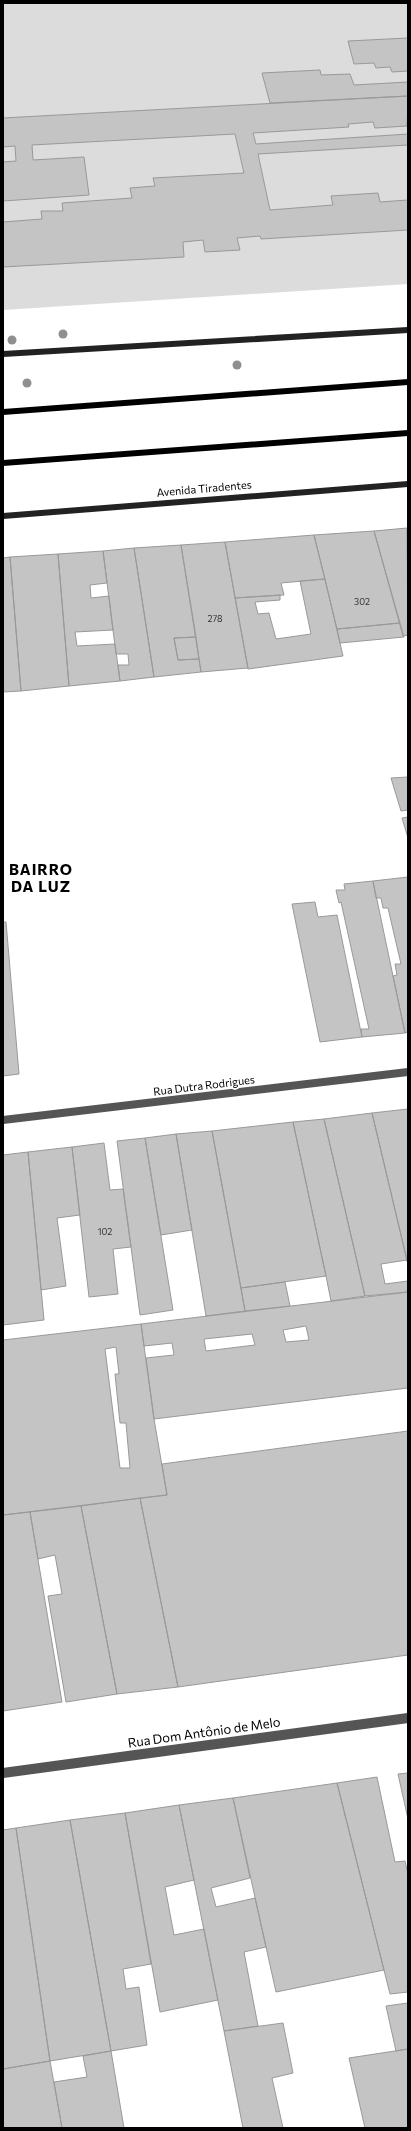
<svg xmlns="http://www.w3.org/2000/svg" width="411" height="2131" viewBox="0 0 411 2131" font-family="Commissioner,sans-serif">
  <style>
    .green { fill: #dcdcdc }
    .building { fill: #c4c4c4; stroke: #999; fill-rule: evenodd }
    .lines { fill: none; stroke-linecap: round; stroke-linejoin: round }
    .minor-far1 { stroke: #555; stroke-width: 8 }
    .minor { stroke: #555; stroke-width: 10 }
    .secondary { stroke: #222; stroke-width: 6 }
    .trunk { fill: #000; fill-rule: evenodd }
    .tree { fill: #8f8f8f }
    .labels { text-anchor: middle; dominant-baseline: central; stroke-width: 3.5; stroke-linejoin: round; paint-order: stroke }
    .number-label { font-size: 9px; fill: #313131 }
    .street-label { font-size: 11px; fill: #000; stroke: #fff }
    .near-street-label { font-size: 13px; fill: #000; stroke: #fff }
    .district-label { font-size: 15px; font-weight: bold; letter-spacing: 1px; fill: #000; stroke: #fff }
  </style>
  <rect width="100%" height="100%" fill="#fff"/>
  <!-- green -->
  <path class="green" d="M3 3H408V284L3 310Z"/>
  <!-- building -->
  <path class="building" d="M408 38V71L392 72 390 67 376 68 374 63 354 64 348 41Z
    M320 70 321 75 350 74 354 85 408 82V96L270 103 262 73Z
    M408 96 407 126 375 128 373 122 348 124 349 127 253 133 256 144 408 134V145L258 154 270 210 333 205 331 196 378 193 380 202 408 200V230L261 239 260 236 237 238 240 250 205 252 203 240 183 242 184 257 3 267V222L42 219 41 211H63L62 203 132 198 130 188 155 186 153 178 244 173 235 134 32 145 33 160 84 157 89 195 3 201V162L16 161 15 146 3 147V118Z
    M407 528 408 635 403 636 374 531Z
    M374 531 400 623 337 629 314 535Z
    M314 535 325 579 281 583 284 595 235 598 225 542Z
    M225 542 248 668 201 672 181 545Z
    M181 545 196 637 174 638 178 660 199 659 201 672 154 677 134 548Z
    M134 548 154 677 120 681 118 665H129L128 654H116L103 551Z
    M103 551 107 583 90 585 91 598 109 596 113 630 75 632 77 646 115 644 120 681 69 686 58 554Z
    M58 554 69 686 21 691 10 557Z
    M10 557 21 691 3 692V558Z
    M325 579 343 656 248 669 235 598 280 595V600L255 602 258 614 269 613 276 639 311 634 300 581Z
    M400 623 404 637 340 643 337 629Z
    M196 637 199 659 178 660 174 638Z
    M408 777V810L401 811 391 778Z
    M408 817V838L402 818Z
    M408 877V1032L405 1033 393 976 397 975 395 964H401L388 908H383L381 898H376L373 881Z
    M373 881 405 1033 362 1037 361 1029H369L341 902 339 903 336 890H345L344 884Z
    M315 902 318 917 337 915 362 1037 320 1042 292 904Z
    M3 922H6L19 1074 3 1076Z
    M408 1109V1265L372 1113Z
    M372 1113 407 1260 381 1264 385 1284 408 1281V1292L365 1296 324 1119Z
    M324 1119 365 1296 331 1301 326 1276 293 1122Z
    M293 1122 326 1276 241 1288 212 1131Z
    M212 1131 245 1311 206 1316 176 1134Z
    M176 1134 192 1230 161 1235 145 1138Z
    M145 1138 173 1310 140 1315 117 1141Z
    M104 1143 110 1190 123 1189 131 1247 113 1249 118 1294 89 1297 72 1147Z
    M72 1147 80 1215 57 1218 66 1286 41 1290 28 1152Z
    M28 1152 44 1320 3 1325V1155Z
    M285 1282 290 1306 245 1311 241 1288Z
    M408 1292V1388L154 1419 146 1358 174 1355 172 1343 144 1346 141 1324ZM306 1326 309 1340 286 1342 283 1330ZM252 1334 255 1345 206 1351 204 1339Z
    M141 1324 154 1419 167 1495 3 1515V1340ZM116 1347 119 1374H115L120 1423H126L130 1468H120L105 1349Z
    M408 1431V1655L178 1687 140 1498 167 1495 162 1464Z
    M140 1498 178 1687 117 1694 81 1506Z
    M81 1506 117 1694 66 1702 48 1596 62 1594 55 1555 38 1559 30 1512Z
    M30 1512 62 1702 3 1711V1515Z
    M408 1773V1819L398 1774Z
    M377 1777 395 1862 405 1861 408 1874V1992L390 1994 337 1783Z
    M337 1783 384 1970 276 1992 233 1798Z
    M233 1798 250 1878 211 1888 216 1907 255 1898 266 1947 244 1952 258 2026 224 2031 179 1805Z
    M179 1805 194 1880 165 1887 174 1935 204 1929 218 2000 160 2012 125 1813Z
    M125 1813 151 1964 123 1969 126 1989 139 1987 147 2045 111 2051 70 1820Z
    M70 1820 111 2051 50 2061 16 1828Z
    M16 1828 50 2061 3 2069V1830Z
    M408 2003V2049L396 2051 386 2006Z
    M283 2023 293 2073 272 2078 283 2128H243L224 2031Z
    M408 2049V2128H365L349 2058Z
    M111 2051 124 2128H62L54 2082 87 2077 83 2056Z
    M50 2061 62 2128H3V2069Z"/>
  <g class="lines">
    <!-- minor-far1 -->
    <path class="minor-far1" d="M3 1120 408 1072"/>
    <!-- minor -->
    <path class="minor" d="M3 1773 408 1718"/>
    <!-- secondary -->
    <path class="secondary" d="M3 354 408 330
      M3 516 408 484"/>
    <!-- trunk -->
    <path class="trunk" d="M408 379V385L3 415V409Z
      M408 430V436L3 466V460Z"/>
  </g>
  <!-- trees -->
  <g class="tree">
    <circle cx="63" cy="334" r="4.5"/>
    <circle cx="12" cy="340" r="4.5"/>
    <circle cx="237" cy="365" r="4.5"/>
    <circle cx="27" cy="383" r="4.5"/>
  </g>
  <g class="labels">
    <!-- number labels -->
    <g class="number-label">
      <text x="362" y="601">302</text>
      <text x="215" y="618">278</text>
      <text x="105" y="1231">102</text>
    </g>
    <!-- street labels -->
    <g class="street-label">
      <text transform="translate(204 488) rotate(-5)">Avenida Tiradentes</text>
      <text transform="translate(204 1085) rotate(-7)">Rua Dutra Rodrigues</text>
    </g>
    <!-- near-street labels -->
    <g class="near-street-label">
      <text transform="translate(204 1732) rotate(-8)">Rua Dom Antônio de Melo</text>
    </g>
    <!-- district labels -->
    <g class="district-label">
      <text x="41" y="869">BAIRRO<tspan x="41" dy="17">DA LUZ</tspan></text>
    </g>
  </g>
  <!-- border -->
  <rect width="411" height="2131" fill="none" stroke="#000000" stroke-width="8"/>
</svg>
